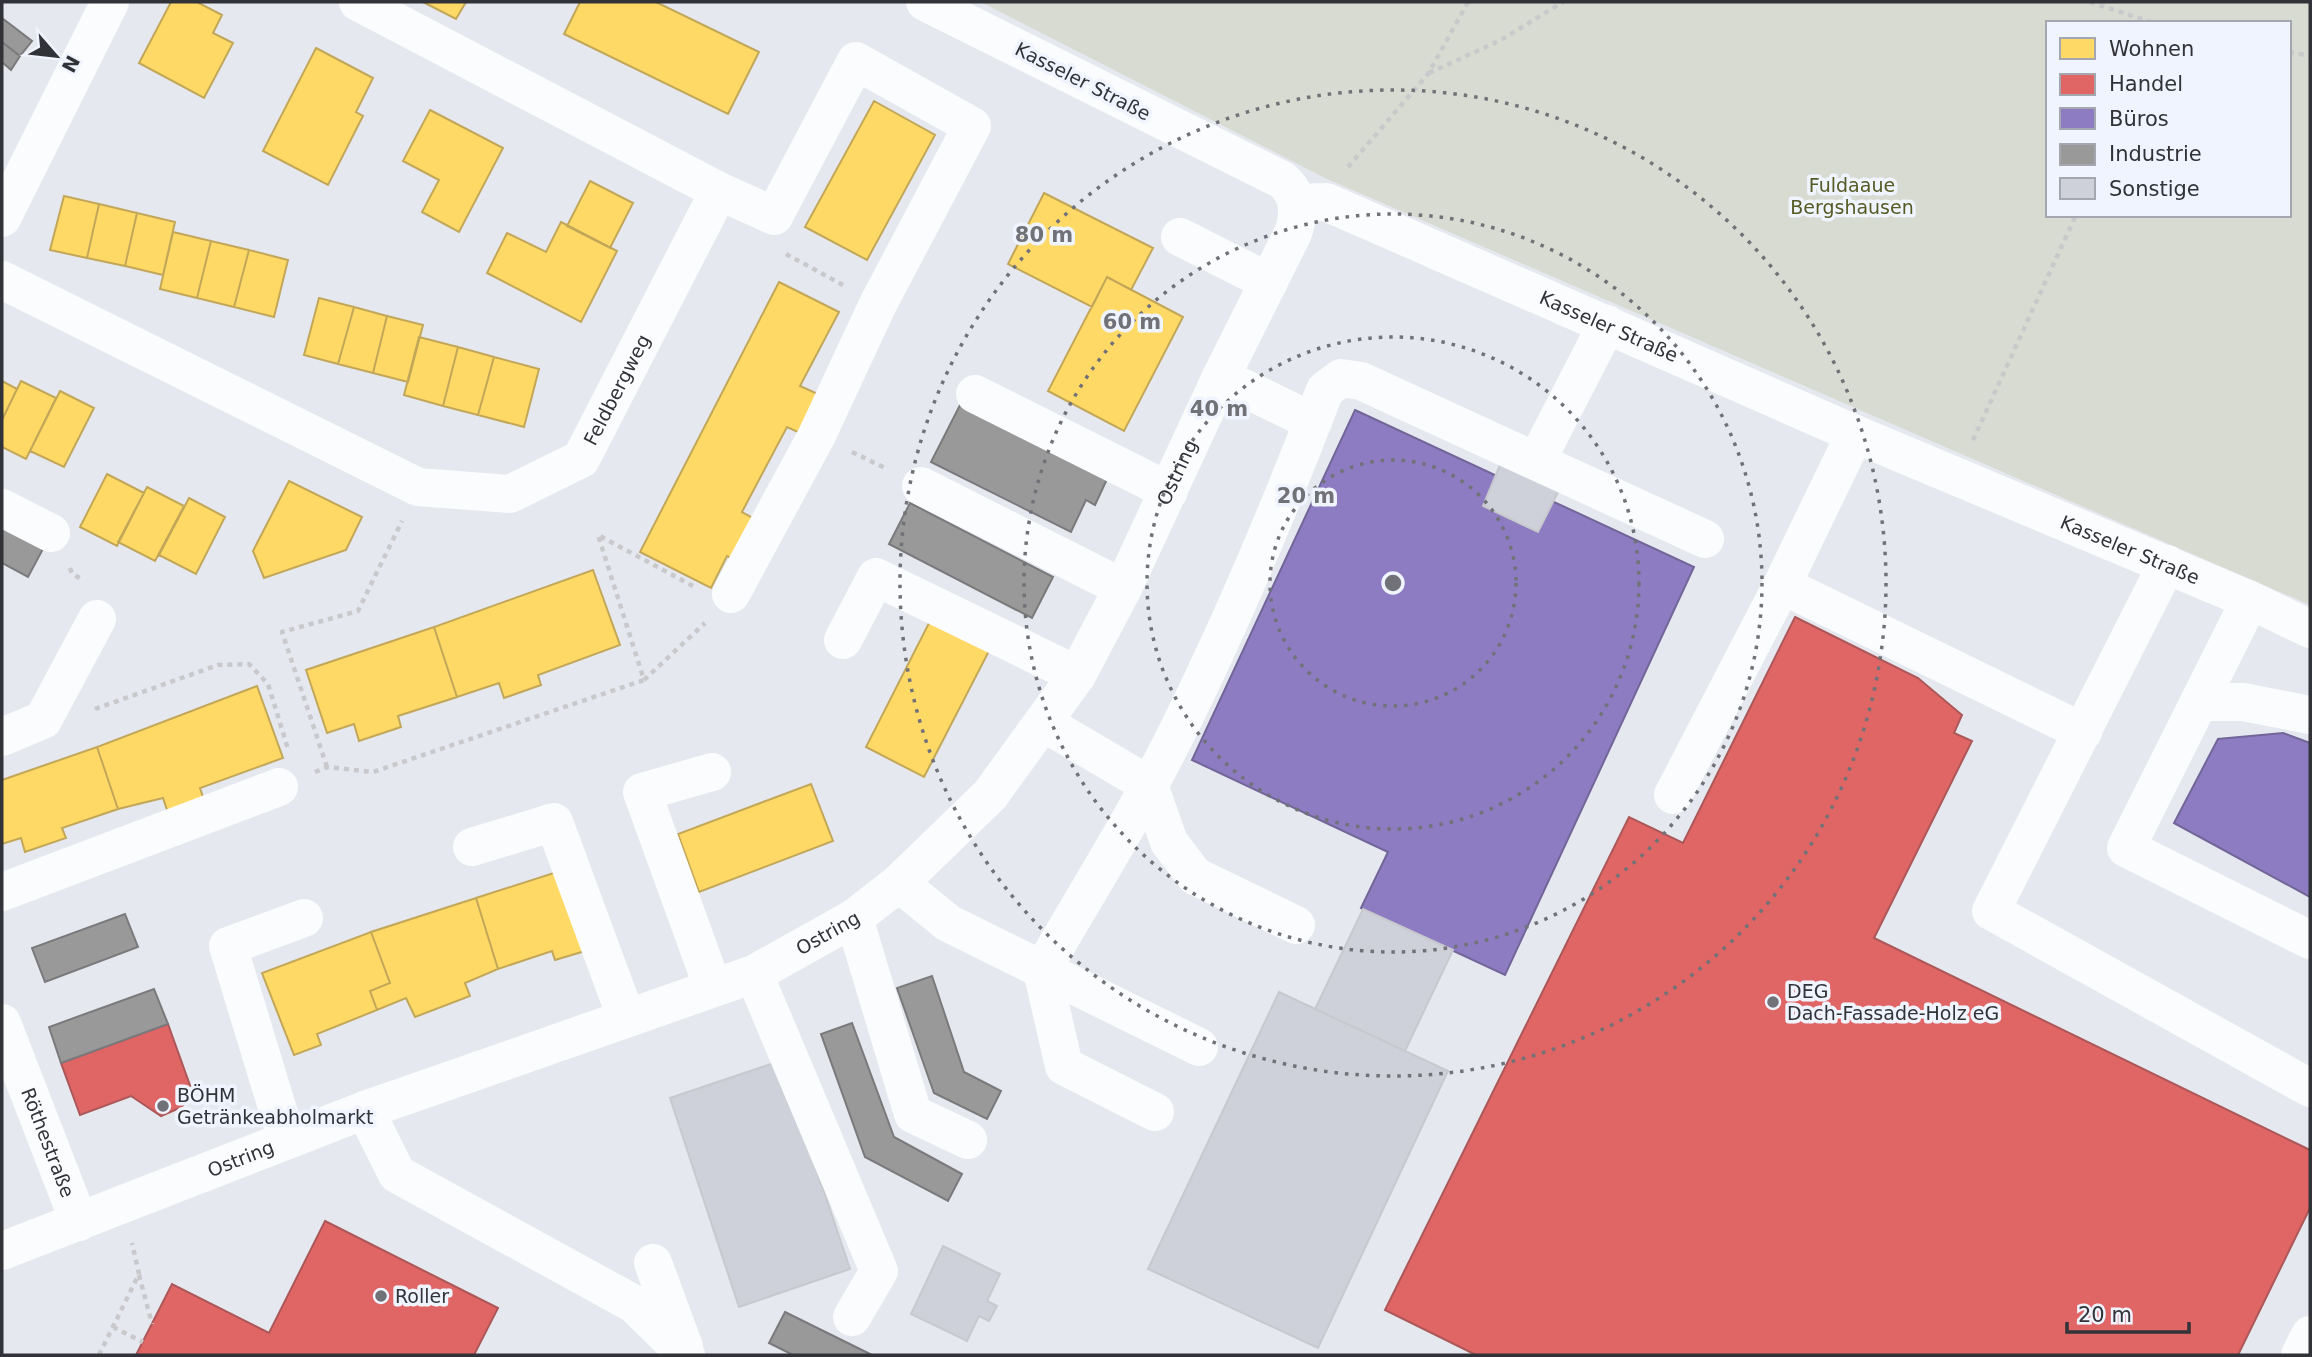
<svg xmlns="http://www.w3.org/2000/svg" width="2312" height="1357" viewBox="0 0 2312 1357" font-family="'DejaVu Sans',sans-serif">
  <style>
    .green { fill: #d8dbd2; fill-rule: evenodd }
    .homes { fill: #ffd966; stroke: #c2a758; stroke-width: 2 }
    .shops { fill: #e06666; stroke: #ac5758; stroke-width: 2 }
    .offices { fill: #8e7cc3; stroke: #726699; stroke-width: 2 }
    .industry { fill: #999; stroke: #7a7a7c; stroke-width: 2 }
    .building { fill: #ced0da; stroke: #c7c9cf; stroke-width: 2 }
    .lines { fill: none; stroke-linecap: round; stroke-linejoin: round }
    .path { stroke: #c9c9cc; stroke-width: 4.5; stroke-dasharray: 5 5; stroke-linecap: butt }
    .minor { stroke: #fbfcfd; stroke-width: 38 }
    .ring { fill: none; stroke: #717278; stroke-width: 3.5; stroke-dasharray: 3.5 7 }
    .poi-dot { fill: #717278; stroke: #f0f4ff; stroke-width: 2.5 }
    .labels { text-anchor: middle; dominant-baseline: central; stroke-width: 7; stroke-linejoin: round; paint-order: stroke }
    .street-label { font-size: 19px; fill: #323338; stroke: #f0f4ff }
    .park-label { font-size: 19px; fill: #565a24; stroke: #f0f4ff }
    .poi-label { font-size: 19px; fill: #323338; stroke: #f0f4ff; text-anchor: start }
    .centre { fill: #717278; stroke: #f0f4ff; stroke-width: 3.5 }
    .ring-label { font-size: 21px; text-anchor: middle; font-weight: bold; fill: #717278; stroke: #f0f4ff; stroke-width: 7; stroke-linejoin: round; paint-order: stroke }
  </style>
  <rect width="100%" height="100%" fill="#e6e8f0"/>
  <!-- green -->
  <path class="green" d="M981 2H2310V605L1327 179ZM2048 23H2289V215H2048Z"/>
  <!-- homes -->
  <path class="homes" d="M171 2H197L222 15 213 33 233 43 204 98 139 63Z
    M423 2H466L456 19Z
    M580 2H656L759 52 728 114 564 34Z
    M316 48 373 78 356 112 363 116 328 185 263 151Z
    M874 101 935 135 867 260 805 227Z
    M430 110 503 148 459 232 422 212 439 180 403 161Z
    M590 181 633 203 610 248 567 226Z
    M1044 193 1153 248 1131 290 1107 277 1092 307 1008 264Z
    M64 196 99 204 87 258 50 250Z
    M99 204 137 213 125 266 87 258Z
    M137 213 175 222 163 275 125 266Z
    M561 222 617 251 581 322 487 273 507 233 546 252Z
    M173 232 211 241 197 298 160 289Z
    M211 241 249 250 234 307 197 298Z
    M249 250 288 260 274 317 234 307Z
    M1107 277 1183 317 1124 431 1048 391Z
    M779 282 839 312 800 386 820 395 800 433 787 427 742 512 760 522 739 562 727 556 711 588 640 552Z
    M319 298 354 307 338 364 304 355Z
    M354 307 387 316 373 373 338 364Z
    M387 316 423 325 408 382 373 373Z
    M419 337 458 347 443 406 404 395Z
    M458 347 494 357 478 415 443 406Z
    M494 357 539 369 524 427 478 415Z
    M2 381 17 389 2 420Z
    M21 381 56 398 26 459 2 447V420Z
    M60 391 94 408 64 467 30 451Z
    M107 474 144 493 117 546 80 527Z
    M289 481 362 517 346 550 264 578 253 551Z
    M147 487 184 506 155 561 118 542Z
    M189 498 225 517 196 574 159 555Z
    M593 570 620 645 538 675 541 685 504 698 499 683 457 697 434 627Z
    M930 621 989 651 924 777 866 747Z
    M434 627 457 697 398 716 401 727 359 741 354 724 327 733 306 670Z
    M257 686 283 758 200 788 204 800 168 813 163 798 118 809 97 747Z
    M97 747 118 809 62 828 66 838 25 852 21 838 2 844V780Z
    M811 784 833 841 699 892 678 834Z
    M560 871 585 951 555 960 552 951 498 969 476 898Z
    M476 898 498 969 465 983 470 996 415 1017 406 998 377 1010 370 991 390 983 371 932Z
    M371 932 390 983 370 991 377 1010 317 1034 321 1045 294 1055 262 973Z"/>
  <!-- shops -->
  <path class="shops" d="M1795 617 1918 678 1962 715 1954 733 1972 741 1874 938 2310 1150V1208L2238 1355H1476L1385 1310 1629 817 1683 843Z
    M168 1024 192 1091 182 1107 161 1116 131 1096 80 1115 61 1063Z
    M325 1221 498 1308 474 1355H136L172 1284 269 1333Z"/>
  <!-- offices -->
  <path class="offices" d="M1355 410 1497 476 1483 506 1538 532 1552 501 1694 567 1505 975 1361 908 1388 852 1192 760Z
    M2283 733 2310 743V897L2174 823 2218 739Z"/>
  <!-- industry -->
  <path class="industry" d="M2 18 32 41 20 56 2 42Z
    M2 42 20 56 11 70 2 62Z
    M961 403 1108 477 1095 505 1086 500 1071 532 931 462Z
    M910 503 1053 577 1032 618 889 544Z
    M2 525 44 547 28 577 2 563Z
    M125 914 138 947 45 982 32 948Z
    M932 976 964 1072 1001 1091 987 1119 934 1093 897 988Z
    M154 989 168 1024 61 1063 49 1027Z
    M852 1023 894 1137 962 1174 948 1201 865 1157 821 1034Z
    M785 1312 872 1355H793L769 1343Z"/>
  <!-- building -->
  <path class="building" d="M1504 455 1563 482 1538 532 1483 506Z
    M1363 909 1453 950 1405 1051 1315 1009Z
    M1279 992 1448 1071 1318 1348 1148 1269Z
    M780 1061 850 1269 739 1307 670 1098Z
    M943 1246 1000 1274 987 1301 997 1306 989 1321 979 1316 967 1341 911 1314Z"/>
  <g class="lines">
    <!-- path -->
    <path class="path" d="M2090 2 2154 23
      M2289 52 2310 56
      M1429 73 1499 41 1563 2
      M1348 167 1428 74 1468 2
      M786 254 843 285
      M1973 440 2076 215
      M852 452 885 468
      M70 568 72 574 84 580
      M693 586 598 535 644 680 705 623
      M95 709 218 665 249 664 268 684 288 749
      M327 767 282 632 358 611 402 521
      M315 772 327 767 373 772 644 680
      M139 1275 152 1324
      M113 1327 143 1342
      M99 1355 139 1274 132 1243"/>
    <!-- minor -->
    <g class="minor">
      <path d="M719 191 774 216 856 61 972 126 878 304 817 435 731 594"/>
      <path id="s1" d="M1297 203 1326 202 1855 434 2250 600 2310 629"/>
      <path d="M2 218 110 2"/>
      <path d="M1180 237 1269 282"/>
      <path id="s2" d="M2 280 418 487 510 494 581 459 719 191 358 2"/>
      <path d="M1221 377 1313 422"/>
      <path d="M975 394 1169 491"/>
      <path d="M1855 434 1782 585 2083 732"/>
      <path d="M1537 460 1607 324"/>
      <path d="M921 486 1123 588"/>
      <path d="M2 508 51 533"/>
      <path d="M2167 564 1991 911 2310 1088"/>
      <path d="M2250 600 2126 848 2310 940"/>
      <path d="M843 640 876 577 1077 675"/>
      <path d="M2199 702H2243L2310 715"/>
      <path d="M1044 723 1149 785 1169 842 1195 876 1296 925"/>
      <path d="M2 737 43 720 97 619"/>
      <path d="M712 772 642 792 713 988"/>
      <path d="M1673 795 1782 585"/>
      <path d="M472 847 554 822 626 1017"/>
      <path d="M899 883 948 923 1199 1047"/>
      <path d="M2 892 279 787"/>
      <path d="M854 918 913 1114 968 1140"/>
      <path d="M754 974 879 1271 852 1317"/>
      <path id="s3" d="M2 1023 79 1222"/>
      <path d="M365 1110 397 1174 634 1304 686 1355"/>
      <path d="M1155 1112 1064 1066 1042 970C1091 886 1143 803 1185 716 1237 610 1283 500 1325 390L1341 378 1361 381 1705 539"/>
      <path d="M287 1140 228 946 304 918"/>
      <path id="s4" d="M2 1251 365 1110 754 974 854 918 899 883 990 795 1077 675 1123 588 1221 377 1293 233C1300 213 1299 194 1282 180L925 2"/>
      <path d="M653 1263 684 1347"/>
      <path d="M2300 1355 2310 1335"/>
    </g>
  </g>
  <!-- distance rings -->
  <g class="ring">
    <circle cx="1393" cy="583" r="123"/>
    <circle cx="1393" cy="583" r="246"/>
    <circle cx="1393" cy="583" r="369"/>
    <circle cx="1393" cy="583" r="493"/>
  </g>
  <!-- markers -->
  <g class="poi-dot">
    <circle cx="1773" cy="1002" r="7"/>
    <circle cx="163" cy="1106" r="7"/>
    <circle cx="381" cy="1296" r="7"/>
  </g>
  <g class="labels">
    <!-- street labels -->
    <g class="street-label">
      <text transform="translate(1083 81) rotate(27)">Kasseler Straße</text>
      <text stroke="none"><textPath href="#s1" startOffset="338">Kasseler Straße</textPath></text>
      <text stroke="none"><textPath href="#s2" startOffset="714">Feldbergweg</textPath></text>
      <text stroke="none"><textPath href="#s4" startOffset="1474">Ostring</textPath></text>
      <text stroke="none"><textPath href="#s1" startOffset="905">Kasseler Straße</textPath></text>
      <text stroke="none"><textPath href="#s4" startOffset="886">Ostring</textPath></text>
      <text stroke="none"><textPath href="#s3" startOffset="128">Röthestraße</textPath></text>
      <text stroke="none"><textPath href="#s4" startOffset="256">Ostring</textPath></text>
    </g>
    <!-- park labels -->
    <g class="park-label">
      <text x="1852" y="185">Fuldaaue<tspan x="1852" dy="22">Bergshausen</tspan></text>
    </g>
    <!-- poi labels -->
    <g class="poi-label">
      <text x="1787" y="991">DEG<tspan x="1787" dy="22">Dach-Fassade-Holz eG</tspan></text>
      <text x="177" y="1095">BÖHM<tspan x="177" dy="22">Getränkeabholmarkt</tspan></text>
      <text x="395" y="1296">Roller</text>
    </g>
  </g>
  <circle cx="1393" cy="583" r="10" class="centre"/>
  <g class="ring-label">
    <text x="1044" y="242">80 m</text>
    <text x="1132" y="329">60 m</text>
    <text x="1219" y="416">40 m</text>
    <text x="1306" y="503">20 m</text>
  </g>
  <!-- border -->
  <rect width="2312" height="1357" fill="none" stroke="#323338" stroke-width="7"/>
  <!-- legend -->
  <rect x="2046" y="21" width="245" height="196" fill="#f0f4ff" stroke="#a4a7af" stroke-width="2"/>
  <rect x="2060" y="38" width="35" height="21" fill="#ffd966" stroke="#a4a7af" stroke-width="2"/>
  <text x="2109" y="56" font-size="21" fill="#323338">Wohnen</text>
  <rect x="2060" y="74" width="35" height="21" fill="#e06666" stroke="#a4a7af" stroke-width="2"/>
  <text x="2109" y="91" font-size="21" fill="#323338">Handel</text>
  <rect x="2060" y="108" width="35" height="21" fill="#8e7cc3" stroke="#a4a7af" stroke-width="2"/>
  <text x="2109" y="126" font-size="21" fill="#323338">Büros</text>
  <rect x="2060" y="144" width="35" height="21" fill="#999999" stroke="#a4a7af" stroke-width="2"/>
  <text x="2109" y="161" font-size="21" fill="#323338">Industrie</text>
  <rect x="2060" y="178" width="35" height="21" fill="#ced0da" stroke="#a4a7af" stroke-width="2"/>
  <text x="2109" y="196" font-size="21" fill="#323338">Sonstige</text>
  <!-- north arrow -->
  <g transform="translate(56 56) rotate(118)" stroke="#f0f4ff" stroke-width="5" paint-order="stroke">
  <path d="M0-5L12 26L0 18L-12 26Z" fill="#323338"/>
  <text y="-10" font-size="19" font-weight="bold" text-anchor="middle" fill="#323338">N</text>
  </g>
  <!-- scale -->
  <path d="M2067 1322v10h122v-10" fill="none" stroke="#323338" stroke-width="3.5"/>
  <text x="2078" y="1322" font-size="21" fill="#323338" stroke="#f0f4ff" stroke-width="5" paint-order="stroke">20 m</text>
</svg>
